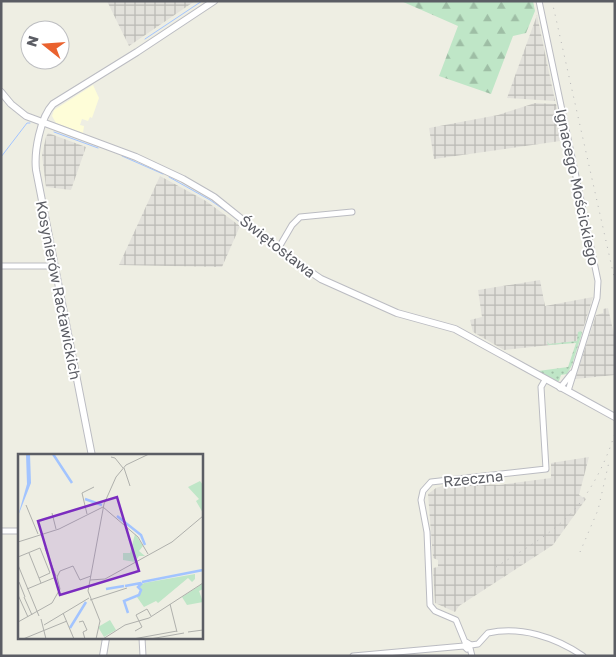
<svg xmlns="http://www.w3.org/2000/svg" width="616" height="657" viewBox="0 0 616 657" font-family="'Golos Text',sans-serif">
  <style>
    .commercial { fill: #fefdd8 }
    .industrial { fill: url(#industrial-grid) }
    .green { fill: url(#green-dots) }
    .forest { fill: url(#forest-firs) }
    .lines { fill: none; stroke-linecap: round; stroke-linejoin: round }
    .stream { stroke: #a2c4ff; stroke-width: 1 }
    .minor-casing { stroke: #bbbcc2; stroke-width: 7 }
    .tertiary-casing { stroke: #bbbcc2; stroke-width: 8 }
    .minor { stroke: #fff; stroke-width: 5 }
    .tertiary { stroke: #fff; stroke-width: 6 }
    .rail { stroke: #b6b6b7; stroke-width: 1; stroke-dasharray: 1 6; stroke-linecap: butt }
    .labels { text-anchor: middle; dominant-baseline: central; stroke-width: 4; stroke-linejoin: round; paint-order: stroke }
    .street-label { font-size: 15px; fill: #5b5d64; stroke: #fff }
    .inset-river { fill: none; stroke: #a2c4ff; stroke-width: 2.5 }
    .inset-road { fill: none; stroke: #afb0ac; stroke-width: 1 }
    .view { fill: #7b2cbf; fill-opacity: 0.15; stroke: #7b2cbf; stroke-width: 2.5 }
    .inset-edge { fill: none; stroke: #5b5d64; stroke-width: 2.5 }
  </style>
  <defs>
    <pattern id="industrial-grid" width="8" height="8" patternUnits="userSpaceOnUse" patternTransform="scale(1.25)"><rect width="8" height="8" fill="#e2e1db"/><path d="M0 4h8M4 0v8" fill="none" stroke="#babab5"/></pattern>
    <pattern id="green-dots" width="8" height="8" patternUnits="userSpaceOnUse" patternTransform="scale(1.25)"><rect width="8" height="8" fill="#bfe6c7"/><path d="M2 2h.1M6 6h.1" fill="none" stroke="#9ebea5" stroke-width="1.8" stroke-linecap="round"/></pattern>
    <pattern id="forest-firs" width="22" height="20" patternUnits="userSpaceOnUse" patternTransform="scale(1.25)"><rect width="22" height="20" fill="#bfe6c7"/><path d="M5 1l3.5 6h-7zM16 11l3.5 6h-7z" fill="#9ebea5"/></pattern>
  </defs>
  <rect width="100%" height="100%" fill="#eeeee3"/>
  <!-- commercial -->
  <path class="commercial" d="M93 85 99 98 92 118 90 117 88 121 82 119 80 125 84 126 83 133 56 123 52 116 54 110Z"/>
  <!-- industrial -->
  <path class="industrial" d="M107 1H195L129 46Z
    M537 15 555 101 507 98Z
    M535 103 556 104 563 136 560 141 434 159 429 128 498 115Z
    M48 133 86 147 71 190 46 187 42 155 46 137Z
    M160 176 206 201 240 226 222 267 119 265Z
    M540 280 545 306 593 297 579 342 504 350 473 332 470 320 482 317 478 290Z
    M608 308 615 339V375L575 379 596 315 603 313V309Z
    M589 457 579 495 586 499 553 545 459 606 455 612 435 603 433 568 438 567V560L433 558 428 494 436 488 445 485 478 480 482 484 499 485 551 478V463Z"/>
  <!-- green -->
  <path class="green" d="M581 331 582 333 572 365 567 374 561 375 559 381H555L534 371 535 369 538 371 568 367 576 343 548 345 547 341 549 344 577 341 578 332Z"/>
  <!-- forest -->
  <path class="forest" d="M401 1H533L535 11 526 33 513 36 491 94 439 76 458 26Z"/>
  <g class="lines">
    <!-- stream -->
    <path class="stream" d="M145 39 202 1
      M54 132 98 148
      M122 156 163 174
      M1 157 27 123H30
      M169 177 210 200 226 211
      M235 218 294 266"/>
    <!-- minor casing -->
    <g class="minor-casing">
      <path id="minor" d="M539 1 598 281 597 298 568 391
        M278 249 292 225 300 217 352 212
        M1 266H55
        M560 388 572 373
        M1 531H19
        M142 638 143 656
        M465 642 456 620 435 611 430 605 427 532 421 500 423 491 431 482 546 469 541 387 545 380
        M471 645 467 649 464 646 466 642 471 645 478 644 488 633C521 626 555 637 583 656
        M470 648 472 656
        M353 656 464 646"/>
    </g>
    <!-- tertiary casing -->
    <g class="tertiary-casing">
      <path id="tertiary" d="M1 92 11 104 26 116 136 157 183 179 214 197 293 260 321 279 397 313 455 329 615 417
        M92 456 36 170C34 152 40 118 53 104L137 52 214 1
        M103 656 106 638"/>
    </g>
    <!-- minor -->
    <use href="#minor" class="minor"/>
    <!-- tertiary -->
    <use href="#tertiary" class="tertiary"/>
    <!-- rail -->
    <path class="rail" d="M552 1 615 281
      M580 552 598 510 609 462
      M496 567C518 553 543 539 563 521 588 499 605 465 615 433"/>
  </g>
  <g class="labels">
    <!-- street labels -->
    <g class="street-label">
      <text transform="translate(578 187) rotate(78)">Ignacego Mościckiego</text>
      <text transform="translate(278 246) rotate(38)">Świętosława</text>
      <text transform="translate(59 290) rotate(79)">Kosynierów Racławickich</text>
      <text transform="translate(473 478) rotate(-6)">Rzeczna</text>
    </g>
  </g>
  <!-- overview -->
  <g transform="translate(18 454)">
    <rect width="185" height="185" fill="#eeeee3"/>
    <path d="M182 27 185 31V59L178 47 181 45 170 33ZM177 120V125L174 128 170 124 140 149 138 147 126 153 119 143 124 136 120 133 126 129Z" fill="#bfe6c7"/>
    <path d="M117 80 125 92 121 97 127 102H121L117 108 105 106V99H112Z" fill="#bfe6c7"/>
    <path d="M184 130 185 135 181 137 185 148 169 151 164 143ZM92 166 98 176 86 183 80 173Z" fill="#bfe6c7"/>
    <path d="M8 0H12L13 29 0 62 9 30Z" fill="#a2c4ff"/>
    <path class="inset-river" d="M35 0 54 29M67 45 84 51M99 62 123 81 127 91M124 128 185 116M107 132 123 129M88 135 106 132M110 159 106 147 121 141 123 136 120 133 124 129M52 174 68 148"/>
    <path class="inset-road" d="M93 3 97 4 105 14M106 14 112 32M8 51 20 80M85 53 120 83 130 100M34 59 38 75M69 60 64 39 76 33M0 88 41 75 85 53M27 94 38 122M11 99 23 129M0 103 22 94 32 119 21 124M0 111 21 162M39 123 42 117 55 112 62 126 73 122M72 126 87 125 154 88 185 62M1 128 7 143M9 135 38 123M0 141 10 163M6 143 14 161M72 146 109 134M152 150 159 178M45 159 56 185M23 165 28 185M0 168 34 149 42 135 39 123M61 168 65 167 69 176 65 178 67 185M26 171 71 144M117 177 124 173 118 161 129 155 133 162M170 178 185 176M5 185 49 167M78 185 82 167 70 137 86 50 98 23 108 11 131 0M85 185 107 171 131 164 185 129M115 185 159 177M132 185 166 179"/>
    <path class="view" d="M99 43 121 117 42 141 20 67Z"/>
    <rect width="185" height="185" class="inset-edge"/>
  </g>
  <!-- border -->
  <rect width="616" height="657" fill="none" stroke="#5b5d64" stroke-width="5"/>
  <!-- north arrow -->
  <g transform="translate(45 45) rotate(287)"><circle r="24" fill="#ffffff" stroke="#bdbec1"/>
  <path d="M0-4L9 19L0 12L-9 19Z" fill="#ea622e"/>
  <text y="-8" font-size="14" font-weight="bold" text-anchor="middle" fill="#5b5d64">N</text>
  </g>
</svg>
